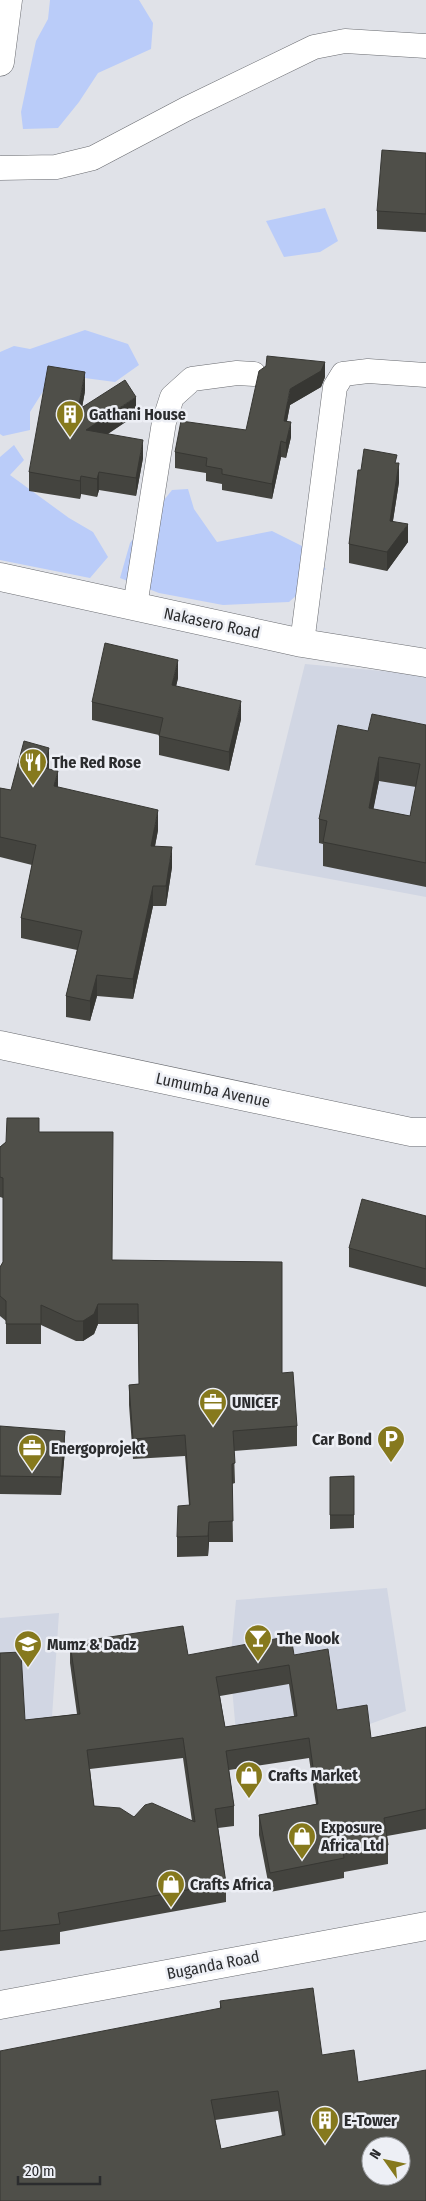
<svg xmlns="http://www.w3.org/2000/svg" width="426" height="2201" viewBox="0 0 426 2201" font-family="'Fira Sans Condensed',sans-serif">
  <style>
    .built { fill: #d1d6e3 }
    .green { fill: #baccf9 }
    .lines { fill: none; stroke-linecap: round; stroke-linejoin: round }
    .street-casing { stroke: #696b70; stroke-width: 25 }
    .secondary-casing { stroke: #696b70; stroke-width: 29 }
    .street { stroke: #fff; stroke-width: 24 }
    .secondary { stroke: #fff; stroke-width: 28 }
    .wall { fill: #44443f; fill-rule: evenodd }
    .shaded-wall { fill: #373733 }
    .building { fill: #4f4f49; stroke: #373733; fill-rule: evenodd }
    .labels { text-anchor: middle; dominant-baseline: central; stroke-width: 5; stroke-linejoin: round; paint-order: stroke }
    .poi-label { font-size: 16px; font-weight: bold; fill: #2b2c2e; stroke: #edeff5; text-anchor: start }
    .street-label { font-size: 16px; fill: #2b2c2e; stroke: #edeff5 }
  </style>
  <rect width="100%" height="100%" fill="#e0e2e8"/>
  <!-- built -->
  <path class="built" d="M305 664 426 675V897L255 865Z
    M387 1588 406 1711 367 1725 237 1744 230 1665 236 1600Z
    M59 1613 52 1717 0 1726V1618Z"/>
  <!-- green -->
  <path class="green" d="M50 0H139L153 23 151 49 98 73 79 102 58 128 23 129 21 112 36 41 48 19Z
    M325 208 338 241 320 252 284 257 266 221Z
    M85 330 128 344 139 365 115 382 54 374 30 412V430L3 436 0 434V352L14 346 30 349Z
    M14 445 24 460 10 475 69 518 93 532 108 557 90 578 0 560V457Z
    M188 489 194 509 217 542 272 531 302 546 326 569 289 602 223 605 159 593 120 578 130 543 172 490Z"/>
  <g class="lines">
    <!-- street casing -->
    <g class="street-casing">
      <path id="street" d="M0 168 56 167 93 158 186 109 314 47 345 41 426 46
        M135 606 164 422 172 397 192 379 237 373 254 374
        M302 643 335 387 343 374 368 371 426 375"/>
    </g>
    <!-- secondary casing -->
    <g class="secondary-casing">
      <path id="secondary" d="M0 62 8 0
        M0 577 302 643 426 663
        M0 1045 411 1132H426
        M0 2005 426 1926"/>
    </g>
    <!-- street -->
    <use href="#street" class="street"/>
    <!-- secondary -->
    <use href="#secondary" class="secondary"/>
  </g>
  <!-- wall -->
  <path class="wall" d="M426 153V232L377 229V211Z
    M325 377 321 387 290 405 287 421 291 437 286 458 281 457 272 499 222 490V484L206 481V473L175 468V452L246 430Z
    M85 391 82 408 136 415 108 434 143 458 136 496 99 490 97 497 81 494 80 499 29 491V472Z
    M397 463 399 482 393 521 408 542 387 571 349 563V544L361 470Z
    M178 678 176 686 241 719 229 771 159 755V735L92 720V702Z
    M426 725V887L323 866V844L319 843V819L368 731ZM379 781 416 787 410 816 373 809Z
    M49 769 58 787 158 830 155 846 172 867 166 906H153L133 999 97 996 90 1021 66 1017V996L77 950 21 938V918L32 865 0 857V788L11 790Z
    M39 1132 112 1260 282 1373 297 1426V1446L234 1451 235 1483 232 1484 233 1542H209L208 1556 177 1557V1537L189 1505 185 1456 133 1459 129 1405V1385L139 1384 138 1324H98L94 1334 83 1341H76L41 1325V1344H6V1321L0 1316V1267L3 1262V1198L0 1197V1147L6 1142Z
    M426 1216V1287L349 1267V1248Z
    M0 1426 65 1450 61 1495 0 1494Z
    M354 1476V1528L330 1529V1477Z
    M70 1643 188 1655H294L337 1710 371 1738 426 1727V1829L387 1836 388 1845V1864L344 1872V1878L270 1892 259 1835V1815L316 1804 309 1758 229 1770 234 1806V1826L218 1828 226 1883V1902L60 1932V1944L0 1951V1653L25 1720 77 1714 70 1663ZM289 1684 294 1716 225 1727 220 1696ZM183 1758 192 1821 134 1817 94 1806 90 1769Z
    M220 2001 322 2055 358 2082 426 2201H0L220 2008ZM278 2111 282 2136 221 2149 215 2120Z"/>
  <!-- shaded-wall -->
  <path class="shaded-wall" d="M325 362V377L321 387 290 405 284 436V421L290 389Z
    M85 372V391L78 429V410Z
    M136 397V415L86 448V430Z
    M291 422V437L286 458V443Z
    M143 440V458L136 496V478Z
    M281 441V457L272 499V484Z
    M399 463V482L390 539V521Z
    M99 472V490L97 497V479Z
    M81 476V494L80 499V481Z
    M408 524V542L387 571V552Z
    M178 660V678L172 704V685Z
    M241 701V719L229 771V752Z
    M49 748V768L44 788V768Z
    M379 757V781L369 832V808Z
    M58 771V791L54 786Z
    M158 810V830L151 867V846Z
    M172 847V867L166 906V886Z
    M153 886V906L133 999V979Z
    M97 975V996L90 1021V1001Z
    M98 1304V1324L94 1334 83 1341V1321Z
    M65 1431V1450L61 1495V1477Z
    M209 1522V1542L208 1556V1536Z"/>
  <!-- building -->
  <path class="building" d="M382 150 426 153V214L377 211Z
    M267 356 325 362 321 371 290 389 284 421 291 422 286 443 281 441 272 484 222 474V469L206 466 207 458 175 452 181 421 246 430 259 371 266 366Z
    M48 366 85 372 78 410 125 380 136 397 86 430 143 440 136 478 99 472 97 479 81 476 80 481 29 472Z
    M364 449 397 455 395 463H399L390 521 408 524 387 552 349 544 358 470H361Z
    M105 643 178 660 172 685 241 701 229 752 159 736 163 718 92 702Z
    M372 714 426 725V863L323 842 327 821 319 819 338 725 368 731ZM379 757 420 764 410 816 369 808Z
    M24 741 49 748 44 768 58 771 54 786 158 810 151 846 172 847 166 886H153L133 979 97 975 90 1001 66 996 82 931 21 918 36 845 0 837V788L11 790Z
    M7 1118H39V1132H113L112 1260 282 1262V1373L293 1372 297 1426 233 1431 235 1463 232 1464 233 1521 209 1522 208 1536 177 1537 178 1506 190 1505 185 1435 133 1439 129 1385 139 1384 138 1304H98L94 1314 83 1321H76L41 1305V1324H6V1301L0 1296V1267L3 1262V1178L0 1177V1147L6 1142Z
    M362 1199 426 1216V1269L349 1248Z
    M0 1426 65 1431 61 1477 0 1476Z
    M354 1476V1515H330V1477Z
    M183 1626 188 1655 291 1636 294 1655 328 1649 337 1710 367 1705 371 1738 426 1727V1809L384 1818 388 1845 343 1852 344 1858 270 1873 259 1815 318 1804 309 1738 226 1751 234 1806 215 1809 226 1883 58 1913 60 1924 0 1931V1653L21 1652 25 1720 80 1714 70 1643ZM289 1665 297 1716 225 1727 216 1677ZM183 1738 195 1822 152 1803 145 1805 134 1817 120 1808 94 1806 87 1750Z
    M313 1988 322 2055 354 2050 358 2082 426 2070V2201H0V2051L221 2008 220 2001ZM278 2091 285 2135 221 2149 211 2100ZM371 2146H401V2176H371Z"/>
  <!-- icons -->
  <defs>
    <g id="building-pin" transform="scale(1.4375)"><path d="M0 17L-7.5 6A9.5 9.5 0 1 1 7.5 6Z" fill="#86791d" stroke="#edeff5"/><path d="M-4-6H4V6H1V3H-1V6H-4ZM-2.5-4.3h1.7v1.8h-1.7ZM.8-4.3h1.7v1.8H.8ZM-2.5-1h1.7V.8h-1.7ZM.8-1h1.7V.8H.8Z" fill="#fff"/></g>
    <g id="restaurant-pin" transform="scale(1.4375)"><path d="M0 17L-7.5 6A9.5 9.5 0 1 1 7.5 6Z" fill="#86791d" stroke="#edeff5"/><path d="M-5-6h1v4h1v-4h1v4h1v-4h1v5L-1.5 .5V6h-2V.5L-5-1ZM5-6V6H3V1.5H1.5Q1.5-4 5-6Z" fill="#fff"/></g>
    <g id="office-pin" transform="scale(1.4375)"><path d="M0 17L-7.5 6A9.5 9.5 0 1 1 7.5 6Z" fill="#86791d" stroke="#edeff5"/><path d="M-6-3h4V-5.5h4V-3h4V5H-6ZM-1-4.5V-3h2v-1.5ZM-6 0V1H6V0Z" fill="#fff"/></g>
    <g id="parking-pin" transform="scale(1.4375)"><path d="M0 17L-7.5 6A9.5 9.5 0 1 1 7.5 6Z" fill="#86791d" stroke="#edeff5"/><path d="M-3.5-5.5H1a3.5 3.5 0 0 1 0 7H-1V5.5H-3.5ZM-1-3.4V-.6H.8a1.4 1.4 0 0 0 0-2.8Z" fill="#fff"/></g>
    <g id="bar-pin" transform="scale(1.4375)"><path d="M0 17L-7.5 6A9.5 9.5 0 1 1 7.5 6Z" fill="#86791d" stroke="#edeff5"/><path d="M-6-5H6L.8 .8V4.5H3.5V6h-7V4.5H-.8V.8Z" fill="#fff"/></g>
    <g id="school-pin" transform="scale(1.4375)"><path d="M0 17L-7.5 6A9.5 9.5 0 1 1 7.5 6Z" fill="#86791d" stroke="#edeff5"/><path d="M0-5L7-2L0 1L-7-2ZM-4 1L0 2.5L4 1V4Q0 6-4 4Z" fill="#fff"/></g>
    <g id="shop-pin" transform="scale(1.4375)"><path d="M0 17L-7.5 6A9.5 9.5 0 1 1 7.5 6Z" fill="#86791d" stroke="#edeff5"/><path d="M-5-2.5h2.3a2.7 3.5 0 0 1 5.4 0H5L5.5 6h-11ZM-1.5-2.5h3a1.5 2.3 0 0 0-3 0Z" fill="#fff"/></g>
  </defs>
  <g fill-rule="evenodd">
    <use href="#building-pin" x="70" y="414"/>
    <use href="#restaurant-pin" x="33" y="762"/>
    <use href="#office-pin" x="213" y="1402"/>
    <use href="#parking-pin" x="391" y="1439"/>
    <use href="#office-pin" x="32" y="1448"/>
    <use href="#bar-pin" x="258" y="1638"/>
    <use href="#school-pin" x="28" y="1644"/>
    <use href="#shop-pin" x="249" y="1775"/>
    <use href="#shop-pin" x="302" y="1836"/>
    <use href="#shop-pin" x="171" y="1884"/>
    <use href="#building-pin" x="325" y="2120"/>
  </g>
  <g class="labels">
    <!-- poi labels -->
    <g class="poi-label">
      <text x="89" y="414">Gathani House</text>
      <text x="52" y="762">The Red Rose</text>
      <text x="232" y="1402">UNICEF</text>
      <text x="372" y="1439" text-anchor="end">Car Bond</text>
      <text x="51" y="1448">Energoprojekt</text>
      <text x="277" y="1638">The Nook</text>
      <text x="47" y="1644">Mumz &amp; Dadz</text>
      <text x="268" y="1775">Crafts Market</text>
      <text x="321" y="1827">Exposure<tspan x="321" dy="18">Africa Ltd</tspan></text>
      <text x="190" y="1884">Crafts Africa</text>
      <text x="344" y="2120">E-Tower</text>
    </g>
    <!-- street labels -->
    <g class="street-label">
      <text transform="translate(212 623) rotate(12)">Nakasero Road</text>
      <text transform="translate(213 1090) rotate(12)">Lumumba Avenue</text>
      <text transform="translate(213 1965) rotate(-11)">Buganda Road</text>
    </g>
  </g>
  <!-- north arrow -->
  <g transform="translate(386 2161) rotate(303)"><circle r="24" fill="#edeff5" stroke="#9fa1a5"/>
  <path d="M0-4L9 19L0 12L-9 19Z" fill="#86791d"/>
  <text y="-8" font-size="14" font-weight="bold" text-anchor="middle" fill="#2b2c2e">N</text>
  </g>
  <!-- scale -->
  <path d="M18 2176v8h82v-8" fill="none" stroke="#2b2c2e" stroke-width="2.5"/>
  <text x="25" y="2176" font-size="15" fill="#2b2c2e" stroke="#edeff5" stroke-width="4" paint-order="stroke">20 m</text>
</svg>
